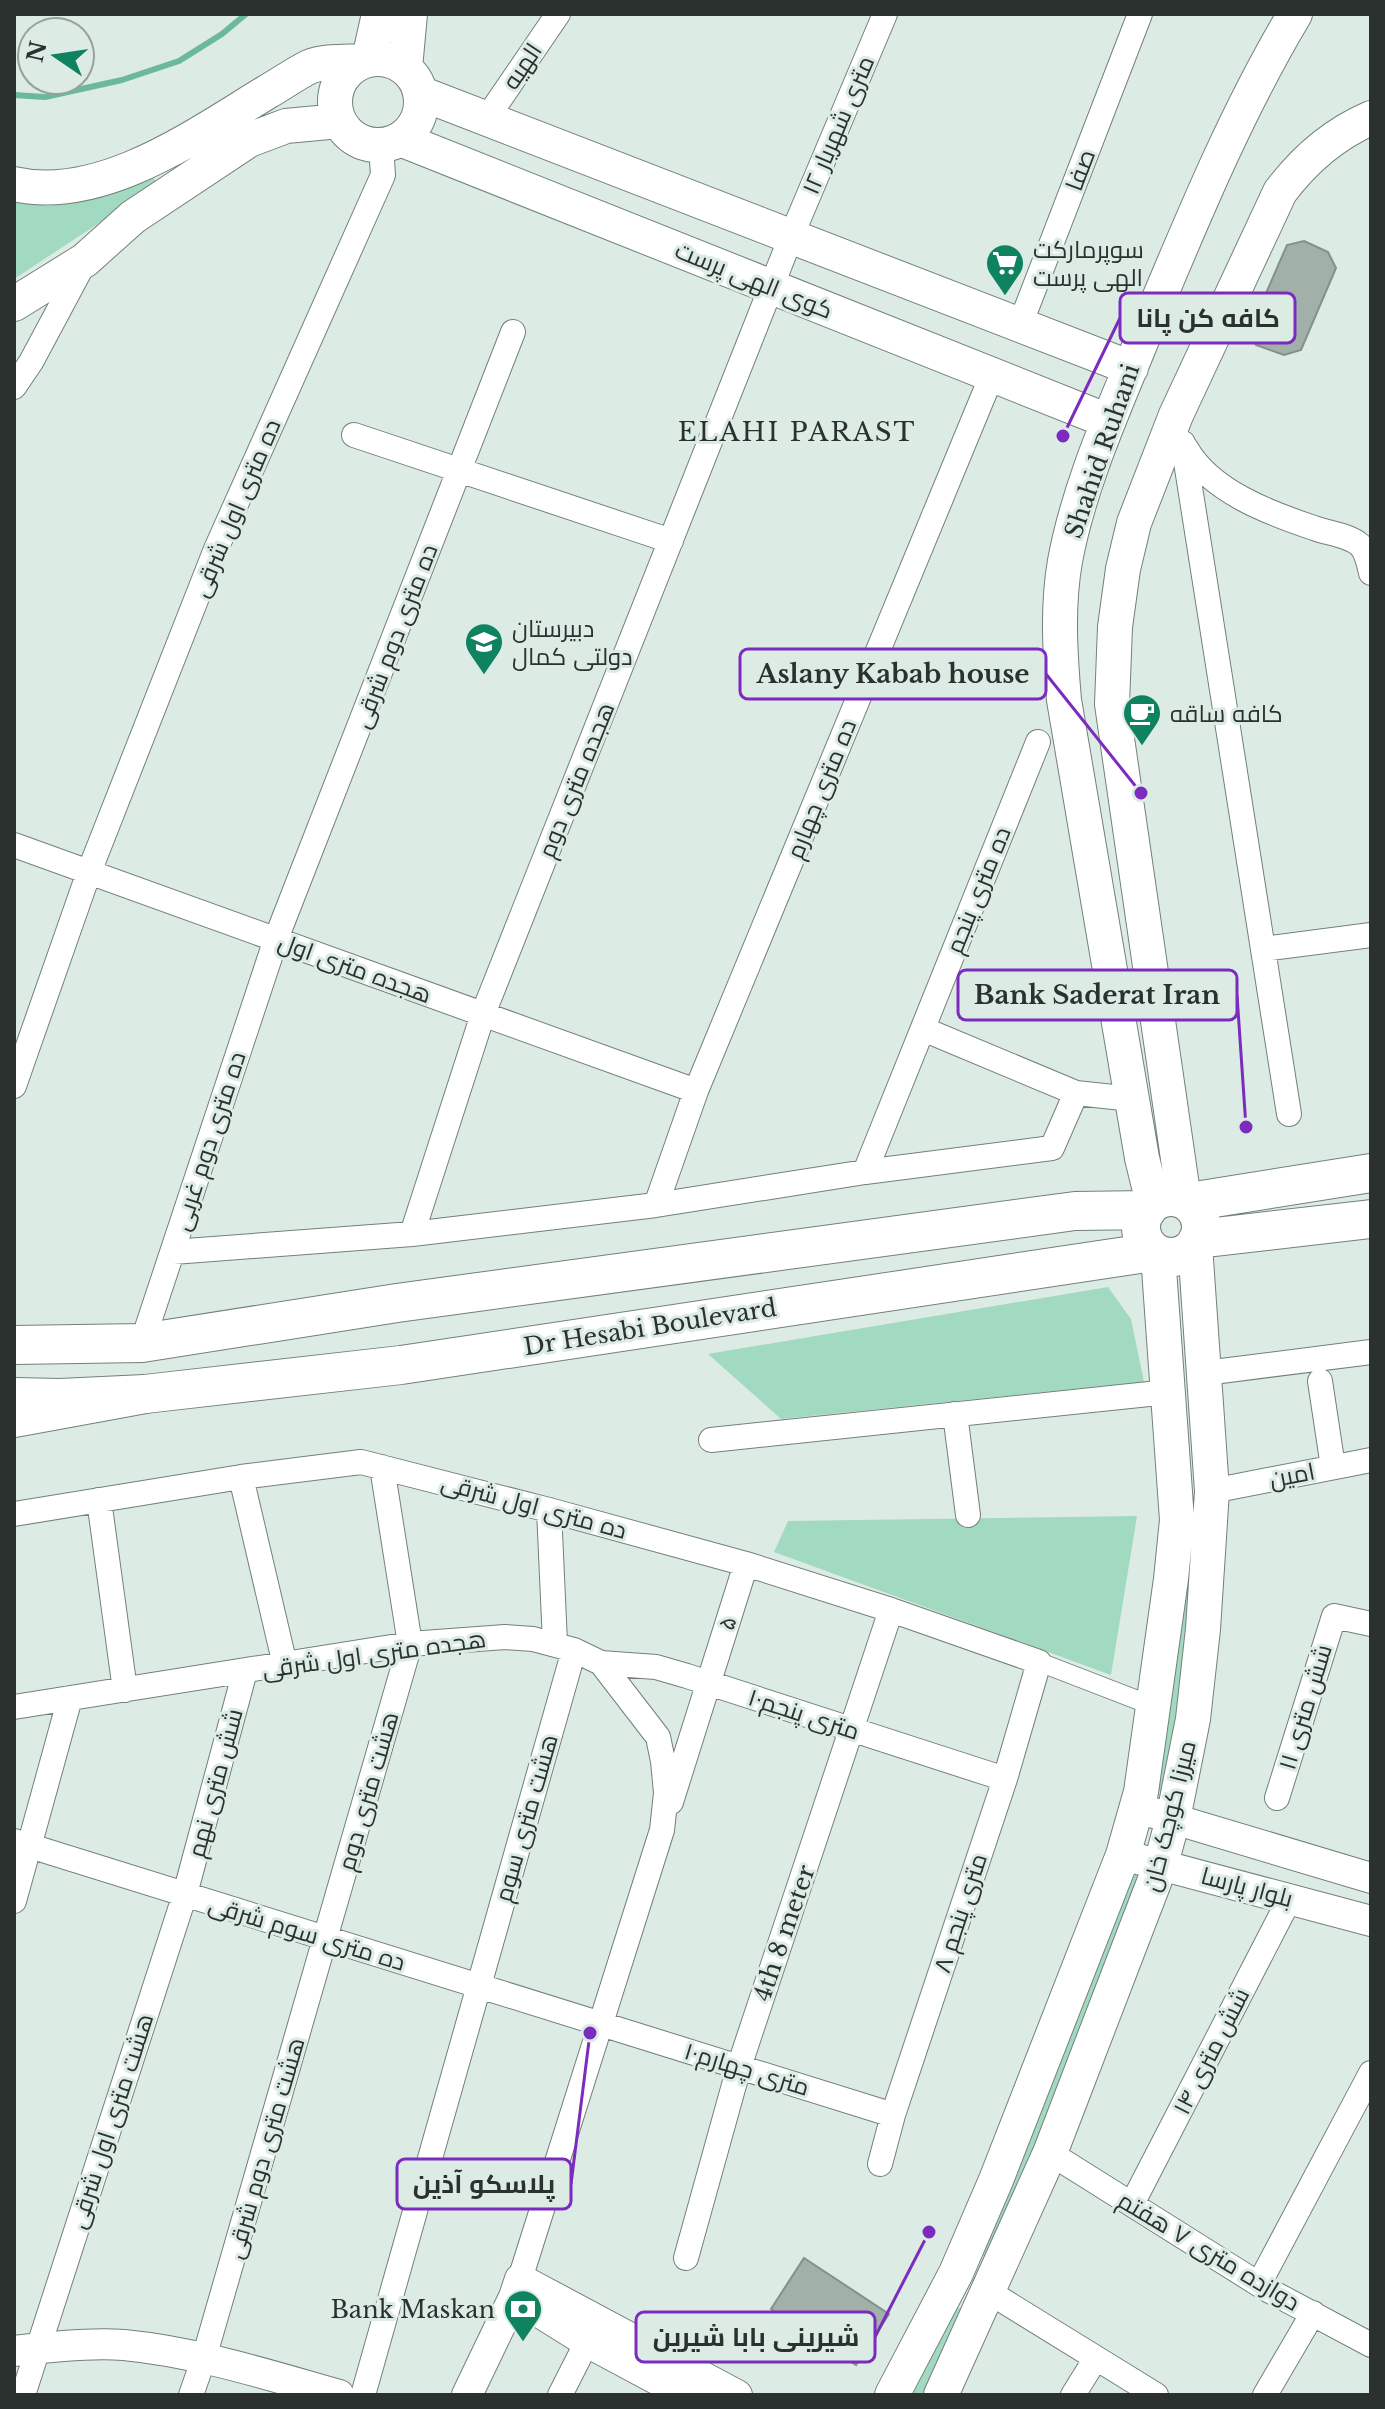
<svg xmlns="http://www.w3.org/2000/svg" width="1385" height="2409" viewBox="0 0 1385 2409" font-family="'Libre Baskerville',Cairo,serif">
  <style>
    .green { fill: #a2d9c1 }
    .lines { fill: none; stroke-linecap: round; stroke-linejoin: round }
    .stream { stroke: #6bb99a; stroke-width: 6 }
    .building { fill: #a2b0aa; stroke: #84918b; stroke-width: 2 }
    .pedestrian-casing { stroke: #73807a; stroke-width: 20 }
    .minor-casing { stroke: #73807a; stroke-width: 26 }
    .tertiary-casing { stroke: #73807a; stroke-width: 32 }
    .secondary-casing { stroke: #73807a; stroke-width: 36 }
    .primary-casing { stroke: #73807a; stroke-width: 40 }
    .trunk-casing { stroke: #73807a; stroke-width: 40 }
    .pedestrian { stroke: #fff; stroke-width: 18 }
    .minor { stroke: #fff; stroke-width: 24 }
    .tertiary { stroke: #fff; stroke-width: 30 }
    .secondary { stroke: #fff; stroke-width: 34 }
    .primary { stroke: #fff; stroke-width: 38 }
    .trunk { stroke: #fff; stroke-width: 38 }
    .labels { text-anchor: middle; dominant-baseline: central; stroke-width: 6; stroke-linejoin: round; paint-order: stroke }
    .street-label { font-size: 24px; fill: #2b312e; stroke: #ddebe5 }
    .poi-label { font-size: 24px; fill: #2b312e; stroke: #ddebe5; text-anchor: start }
    .neighbourhood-label { font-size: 26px; letter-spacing: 2px; fill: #2b312e; stroke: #ddebe5 }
    .leader { fill: none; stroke: #7b2cbf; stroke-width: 3 }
    .callout-dot { fill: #7b2cbf; stroke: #ddebe5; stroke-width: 3 }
    .callout { fill: #ddebe5; stroke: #7b2cbf; stroke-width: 3 }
    .callout-label { font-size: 26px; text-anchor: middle; font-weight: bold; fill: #2b312e }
  </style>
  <rect width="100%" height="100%" fill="#ddebe5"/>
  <!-- green -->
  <path class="green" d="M147 174 160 183 14 279V201L49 206Z
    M1108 1287 1131 1319 1144 1382 781 1419 708 1354Z
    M1137 1516 1111 1675 774 1552 788 1521Z
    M1171 1579 1199 1581 1172 1794 1142 1787Z
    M1120 1862 1152 1869 994 2261 974 2251Z
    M963 2308 935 2395H903L944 2309Z"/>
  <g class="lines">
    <!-- stream -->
    <path class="stream" d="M14 95 45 97 122 80 179 61 222 34 246 14"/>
  </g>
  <!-- building -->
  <path class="building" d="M1304 241 1328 252 1336 268 1301 350 1284 355 1256 345 1250 330 1287 245Z
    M804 2258 889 2314 856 2365 771 2309Z"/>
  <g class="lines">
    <!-- pedestrian casing -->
    <g class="pedestrian-casing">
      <path id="pedestrian" d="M1039 1662 1153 1706"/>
    </g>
    <!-- minor casing -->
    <g class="minor-casing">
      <path id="minor" d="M487 118 558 14
        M1020 325 1140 14
        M14 387 31 362 85 261
        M354 435 671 541
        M1183 443 1289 1114
        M1186 448C1210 491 1269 513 1314 528 1327 533 1349 535 1360 545 1367 552 1369 564 1371 573
        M14 845 696 1091
        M1263 949 1371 935
        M923 1029 1076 1093 1132 1099
        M14 1086 89 872 216 549 383 175 381 146
        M865 1172 1038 742
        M656 1205 696 1091 992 375
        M412 1234 483 1014 791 237 885 14
        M173 1252 412 1234 656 1205 865 1172 1052 1148 1076 1093
        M142 1343 276 939 513 332
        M1205 1373 1371 1352
        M1320 1381 1333 1467
        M955 1414 968 1515
        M711 1440 1168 1392
        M241 1477 285 1665
        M1212 1491 1371 1460
        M99 1500 125 1690
        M549 1510 555 1643
        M14 1514 241 1477 361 1462 549 1510 746 1564 891 1610 1039 1662 1005 1779 893 2115 880 2164
        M601 1663 656 1667 687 1676 1005 1779
        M14 1707 410 1644 505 1637 533 1639 574 1650 601 1663 658 1737 663 1761 666 1793 662 1830 520 2279
        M1277 1798 1334 1616 1371 1624
        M671 1802 746 1564
        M14 1841 893 2115
        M14 1901 70 1698
        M1050 2153 1268 2290 1371 2345
        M1132 2204 1290 1898
        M686 2258 739 2067 891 1610
        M1259 2284 1371 2073
        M989 2292 1156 2395
        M23 2395 185 1894 245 1671
        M191 2395 204 2358 410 1644 382 1467
        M363 2395 574 1650
        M560 2395 587 2342
        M1073 2395 1096 2358
        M1265 2395 1313 2313"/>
    </g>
    <!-- tertiary casing -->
    <g class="tertiary-casing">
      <path id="tertiary" d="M1137 1808 1371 1878
        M1123 1855 1371 1921
        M523 2302 587 2342 686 2395
        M14 2351C46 2347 91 2342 124 2345 197 2352 268 2375 339 2395
        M467 2395 514 2297 520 2279 737 2395"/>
    </g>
    <!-- secondary casing -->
    <g class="secondary-casing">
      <path id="secondary" d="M335 102a43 43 0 1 1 86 0a43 43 0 1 1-86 0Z
        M369 59 379 14
        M405 68 410 14
        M420 93 1131 368
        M400 139 1108 421
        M14 184C101 204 196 135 267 92 281 84 295 74 309 67 324 60 347 62 364 61
        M14 304 85 260 133 217 249 140 286 126 339 121
        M1184 1200 1112 704 1115 627 1123 569 1134 523 1176 415 1280 192C1304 160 1334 134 1371 118
        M1153 1203 1142 1158 1064 700C1060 653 1057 607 1065 561 1080 481 1115 407 1145 332 1190 225 1235 114 1295 14
        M892 2395 956 2273 996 2180 1123 1855 1141 1792 1171 1579 1177 1520 1158 1255
        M941 2395 1050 2153 1161 1864 1173 1819 1193 1719 1203 1629 1212 1491 1195 1245"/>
    </g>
    <!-- primary casing -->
    <g class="primary-casing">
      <path id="primary" d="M1141 1227a30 30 0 1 1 60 0a30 30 0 1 1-60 0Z
        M1189 1202 1371 1173
        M1198 1239 1371 1219
        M14 1345 142 1343 397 1303 1075 1211 1147 1210
        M14 1397 60 1398 145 1394 401 1365 1153 1252"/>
    </g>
    <!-- trunk casing -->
    <g class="trunk-casing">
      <path id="trunk" d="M14 1418 145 1394"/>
    </g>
    <!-- pedestrian -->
    <use href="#pedestrian" class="pedestrian"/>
    <!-- minor -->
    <use href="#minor" class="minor"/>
    <!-- tertiary -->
    <use href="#tertiary" class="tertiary"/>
    <!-- secondary -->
    <use href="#secondary" class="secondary"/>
    <!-- primary -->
    <use href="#primary" class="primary"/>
    <!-- trunk -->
    <use href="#trunk" class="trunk"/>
  </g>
  <!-- icons -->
  <defs>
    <g id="supermarket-pin" transform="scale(2)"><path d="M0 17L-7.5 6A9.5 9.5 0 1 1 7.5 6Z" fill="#0f8260" stroke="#ddebe5"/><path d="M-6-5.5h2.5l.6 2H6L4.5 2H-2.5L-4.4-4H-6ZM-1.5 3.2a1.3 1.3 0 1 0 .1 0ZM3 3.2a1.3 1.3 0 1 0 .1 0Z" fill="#fff"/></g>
    <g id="school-pin" transform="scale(2)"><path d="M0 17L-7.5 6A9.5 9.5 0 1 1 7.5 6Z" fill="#0f8260" stroke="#ddebe5"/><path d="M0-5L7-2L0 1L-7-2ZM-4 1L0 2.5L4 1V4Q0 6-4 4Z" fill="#fff"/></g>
    <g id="cafe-pin" transform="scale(2)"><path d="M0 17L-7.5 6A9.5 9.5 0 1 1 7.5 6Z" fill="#0f8260" stroke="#ddebe5"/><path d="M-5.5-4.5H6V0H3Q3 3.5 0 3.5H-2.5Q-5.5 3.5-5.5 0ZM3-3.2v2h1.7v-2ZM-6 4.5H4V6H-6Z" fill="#fff"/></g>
    <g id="bank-pin" transform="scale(2)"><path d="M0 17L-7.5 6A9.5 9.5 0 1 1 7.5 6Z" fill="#0f8260" stroke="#ddebe5"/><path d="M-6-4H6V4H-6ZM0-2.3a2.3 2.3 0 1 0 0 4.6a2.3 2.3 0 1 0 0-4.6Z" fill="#fff"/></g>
  </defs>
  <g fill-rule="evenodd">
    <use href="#supermarket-pin" x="1005" y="263"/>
    <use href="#school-pin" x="484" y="642"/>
    <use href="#cafe-pin" x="1142" y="713"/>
    <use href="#bank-pin" x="523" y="2309"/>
  </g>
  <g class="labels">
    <!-- street labels -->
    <g class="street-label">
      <text transform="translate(522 66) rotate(-56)">الهیه</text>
      <text transform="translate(838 125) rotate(-67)">۱۲ متری شهریار</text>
      <text transform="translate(1080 170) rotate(-69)">صفا</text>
      <text transform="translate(754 280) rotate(22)">کوی الهی پرست</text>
      <text transform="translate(1102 451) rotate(-71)">Shahid Ruhani</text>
      <text transform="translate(236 508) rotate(-67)">ده متری اول شرقی</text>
      <text transform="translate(395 636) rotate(-69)">ده متری دوم شرقی</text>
      <text transform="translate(576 780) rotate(-68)">هجده متری دوم</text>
      <text transform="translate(821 789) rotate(-68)">ده متری چهارم</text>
      <text transform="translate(978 890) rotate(-68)">ده متری پنجم</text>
      <text transform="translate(355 968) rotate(20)">هجده متری اول</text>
      <text transform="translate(209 1141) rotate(-72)">ده متری دوم غربی</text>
      <text transform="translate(650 1327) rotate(-9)">Dr Hesabi Boulevard</text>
      <text transform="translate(1292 1475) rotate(-11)">امین</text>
      <text transform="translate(534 1506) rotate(15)">ده متری اول شرقی</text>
      <text transform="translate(727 1623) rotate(-72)">۵</text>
      <text transform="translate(374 1654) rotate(-8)">هجده متری اول شرقی</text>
      <text transform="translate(1305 1707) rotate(-73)">شش متری ۱۱</text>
      <text transform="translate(804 1714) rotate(18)">۱۰متری پنجم</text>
      <text transform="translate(215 1783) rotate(-75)">شش متری نهم</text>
      <text transform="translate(368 1791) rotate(-74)">هشت متری دوم</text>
      <text transform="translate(1169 1816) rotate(-76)">میرزا کوچک خان</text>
      <text transform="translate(526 1818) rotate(-74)">هشت متری سوم</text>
      <text transform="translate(1247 1887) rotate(15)">بلوار پارسا</text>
      <text transform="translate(960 1913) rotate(-72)">۸ متری پنجم</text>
      <text transform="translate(307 1933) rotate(17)">ده متری سوم شرقی</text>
      <text transform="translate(784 1933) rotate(-71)">4th 8 meter</text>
      <text transform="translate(1211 2051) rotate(-63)">شش متری ۱۴</text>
      <text transform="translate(747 2069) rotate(17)">۱۰متری چهارم</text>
      <text transform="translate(111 2121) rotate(-72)">هشت متری اول شرقی</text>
      <text transform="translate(265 2148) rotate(-74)">هشت متری دوم شرقی</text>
      <text transform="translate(1209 2251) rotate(31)">دوازده متری ۷ هفتم</text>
    </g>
    <!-- poi labels -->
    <g class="poi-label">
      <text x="1033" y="249">سوپرمارکت<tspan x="1033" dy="28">الهی پرست</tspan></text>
      <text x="512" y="628">دبیرستان<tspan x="512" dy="28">دولتی کمال</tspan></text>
      <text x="1170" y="713">کافه ساقه</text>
      <text x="495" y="2309" text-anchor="end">Bank Maskan</text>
    </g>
    <!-- neighbourhood labels -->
    <g class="neighbourhood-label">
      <text x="797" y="432">ELAHI PARAST</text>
    </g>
  </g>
  <!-- callouts -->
  <path class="leader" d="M1063 436L1120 318M1141 793L1046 674M1246 1127L1237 995M590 2033L571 2184M929 2232L875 2337"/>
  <g class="callout-dot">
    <circle cx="1063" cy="436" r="8"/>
    <circle cx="1141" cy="793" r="8"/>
    <circle cx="1246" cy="1127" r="8"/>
    <circle cx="590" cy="2033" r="8"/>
    <circle cx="929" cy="2232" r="8"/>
  </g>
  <g class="callout">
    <rect x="1120" y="293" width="175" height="50" rx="8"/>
    <rect x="740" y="649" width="306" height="50" rx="8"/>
    <rect x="958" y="970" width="279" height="50" rx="8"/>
    <rect x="397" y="2159" width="174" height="50" rx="8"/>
    <rect x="636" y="2312" width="239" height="50" rx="8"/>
  </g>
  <g class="callout-label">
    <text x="1208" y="327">کافه کن پانا</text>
    <text x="893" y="683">Aslany Kabab house</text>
    <text x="1097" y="1004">Bank Saderat Iran</text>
    <text x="484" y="2193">پلاسکو آذین</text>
    <text x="756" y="2346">شیرینی بابا شیرین</text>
  </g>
  <!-- border -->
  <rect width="1385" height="2409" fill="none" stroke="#2b312e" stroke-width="32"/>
  <!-- north arrow -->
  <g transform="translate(56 56) rotate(283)"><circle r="38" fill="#ddebe5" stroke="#96a19c" stroke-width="2"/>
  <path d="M0-6L14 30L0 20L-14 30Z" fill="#0f8260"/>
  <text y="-12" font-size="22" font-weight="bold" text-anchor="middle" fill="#2b312e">N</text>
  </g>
</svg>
